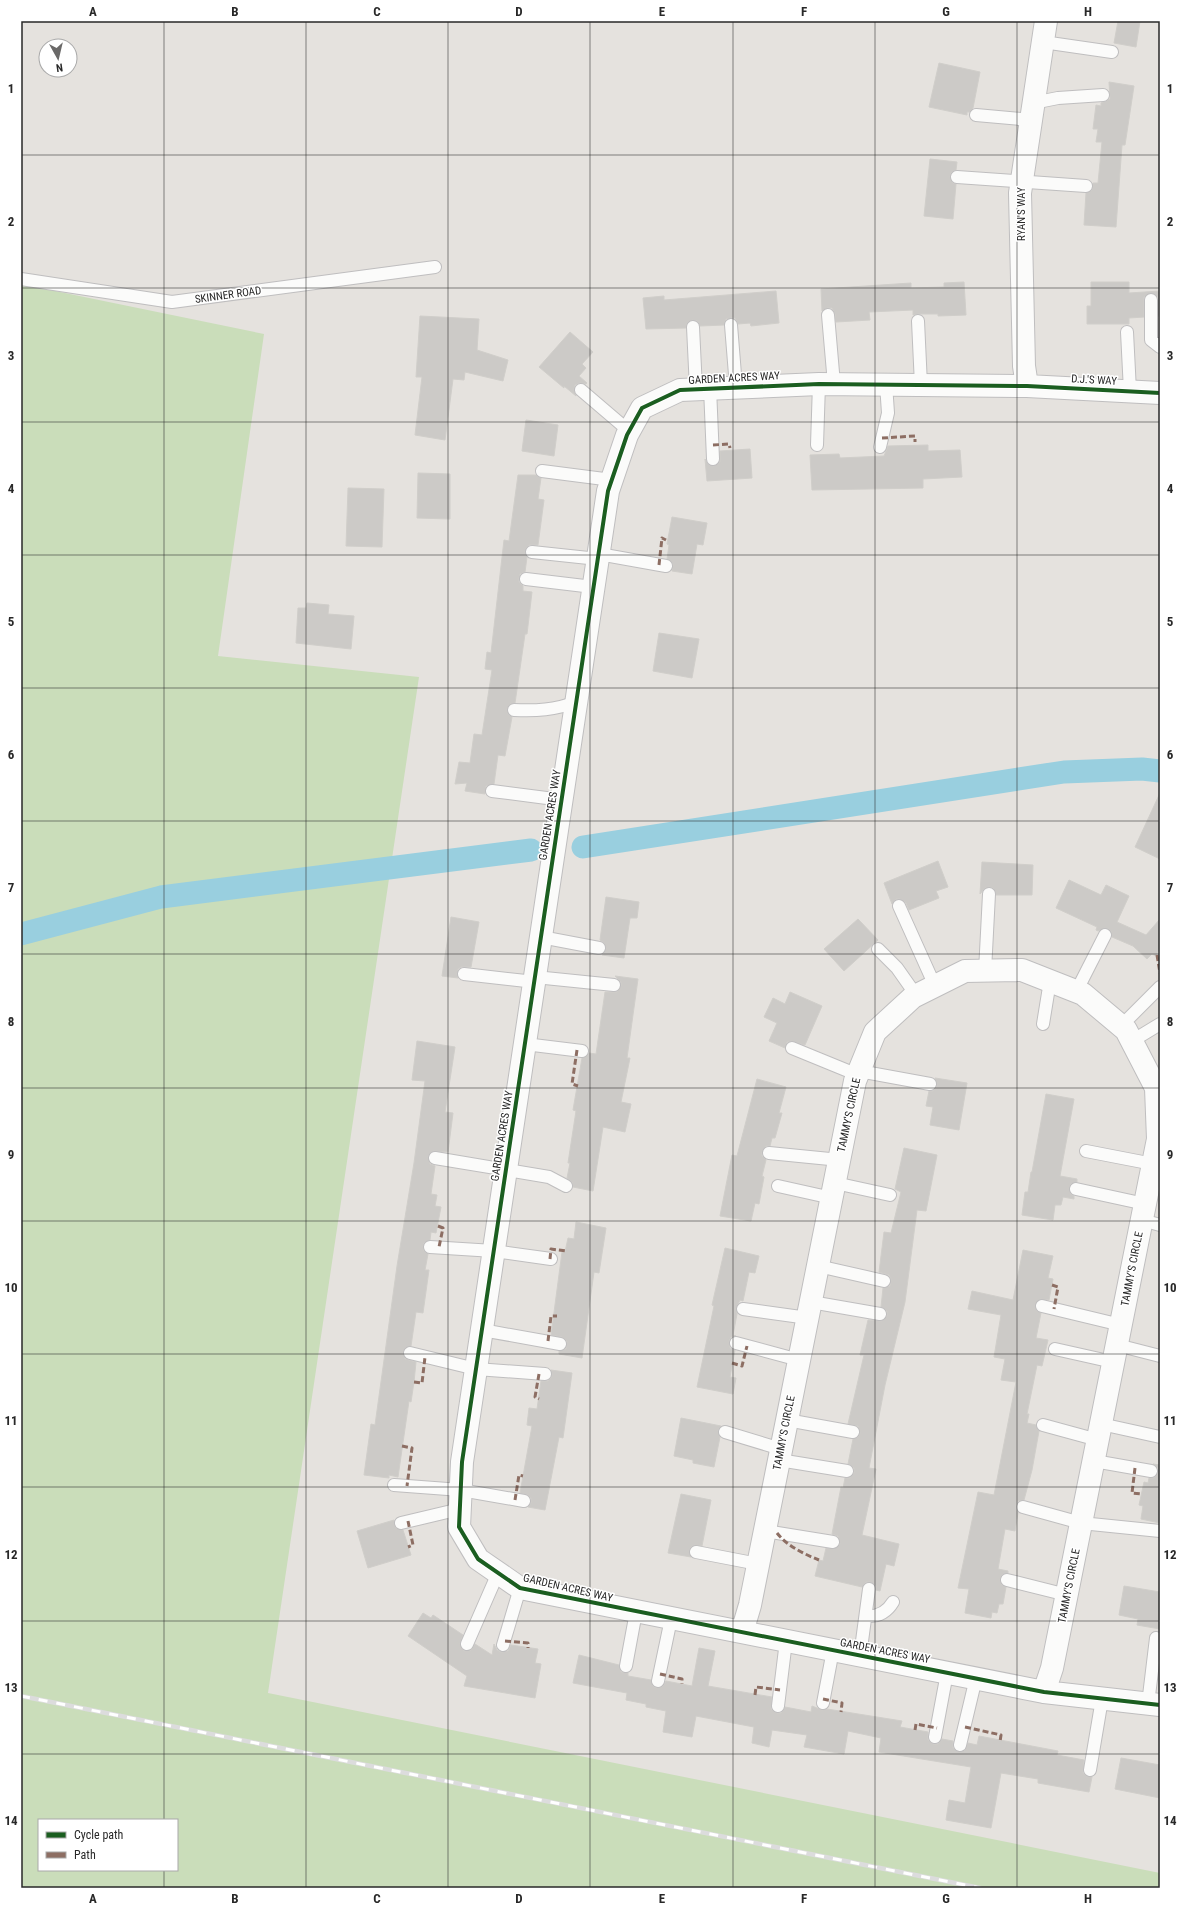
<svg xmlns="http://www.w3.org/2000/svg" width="1181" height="1909" viewBox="0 0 1181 1909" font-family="'Roboto Condensed',sans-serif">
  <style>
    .green { fill: #caddba; fill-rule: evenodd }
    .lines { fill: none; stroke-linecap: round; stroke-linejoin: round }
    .canal { stroke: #99cfdf; stroke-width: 23 }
    .building { fill: #cccac7; stroke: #d0ceca }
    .service-casing { stroke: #bfbebf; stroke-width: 14 }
    .minor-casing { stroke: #bfbebf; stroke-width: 24 }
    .service { stroke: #fbfbfa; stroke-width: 12 }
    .minor { stroke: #fbfbfa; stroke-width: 22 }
    .rail-casing { stroke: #dcdcdd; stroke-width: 4.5 }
    .rail { stroke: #fff; stroke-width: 3; stroke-dasharray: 9; stroke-linecap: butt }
    .quiet { stroke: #8d6e63; stroke-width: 3; stroke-dasharray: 6 3; stroke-linecap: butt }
    .cycleway-casing { stroke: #fff; stroke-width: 6 }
    .cycleway { stroke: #1b5e20; stroke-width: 4 }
    .grid { fill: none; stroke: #282828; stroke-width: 1; stroke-opacity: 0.55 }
    .labels { text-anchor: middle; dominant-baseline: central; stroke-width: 3; stroke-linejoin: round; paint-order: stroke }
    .street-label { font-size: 11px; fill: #282828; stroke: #fff }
    .neatline { fill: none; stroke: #282828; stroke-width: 1.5 }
    .grid-label { font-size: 13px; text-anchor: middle; font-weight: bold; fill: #282828 }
  </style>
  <rect width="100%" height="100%" fill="#e5e2de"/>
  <!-- green -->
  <path class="green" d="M21 284 264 334 218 656 419 677 268 1693 1160 1873V1888H21ZM39 1820H177V1870H39Z"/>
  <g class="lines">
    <!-- canal -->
    <path class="canal" d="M583 847 1064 772 1142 769 1160 771
      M21 934 161 897 531 850"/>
  </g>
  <!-- building -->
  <path class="building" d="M1118 21H1140L1136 47 1114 43Z
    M939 63 980 72 973 108 969 112H967V115L929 107Z
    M1109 82 1134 86 1125 145H1122L1116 227 1084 225 1086 193 1092 190 1093 183H1098L1102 142H1096L1098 129H1093L1096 105 1101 106V103L1110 99Z
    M930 159 957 162 956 170 951 173 950 177 953 183 956 184 953 219 924 216Z
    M964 282 966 315 938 316V314H918L913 315V310L869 312 870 320 836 322 835 314 832 308H827L822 311 821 289 911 283V288L944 287V283Z
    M1091 282H1129V293L1160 291V316H1158V297L1151 293 1144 297V317L1129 318V324H1087V306H1091Z
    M776 291 779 323 751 326 750 323 738 324 735 318H731L726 319 724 325 700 326 697 321 692 320 687 323 686 328 646 329 643 298 664 296V300Z
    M420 316 479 319 477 350 508 360 503 381 465 372 464 380 453 379 445 440 415 435 422 377H416Z
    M570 332 593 352 582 364 586 368 579 376 587 383 586 384 579 383 575 385 574 389 576 396 564 386V388L539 367Z
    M526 420 558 425 554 456 522 451Z
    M928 445V451L960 450 962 477 923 479V488L812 490 810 455 839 454 840 458 884 456 888 446Z
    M750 449 752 478 707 481 705 459 709 465 714 466 720 462V451Z
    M418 473 450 474V519L417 518Z
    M518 475H536L541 478 538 499 544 500 538 545H529L526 548 525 552 527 557 525 572 520 574 519 578V582L523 586V591L532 592 527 634H525L515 703 510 704 507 709 508 714 512 717 505 756 498 755 494 784 486 786 485 794 465 791 467 783 455 784 459 762 470 763 474 734 482 735 492 670 485 669 487 652 491 653 504 540 509 541Z
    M348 488 384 489 382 547 346 546Z
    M672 517 707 523 703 545 697 544 692 574 672 571 673 564 667 559 669 545 667 544Z
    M307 603 329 605 328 614 354 616 351 649 296 643 298 608H306Z
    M659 633 699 639 692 678 653 671Z
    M1160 793V859L1135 847Z
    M938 861 948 887 936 891 939 898 909 910 906 903 900 899H896L892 904 884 883Z
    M982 862 1033 865 1032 895H996L993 888 989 887 985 888 980 894Z
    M1069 880 1101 895 1106 885 1129 896 1117 922 1146 935 1160 919V947L1156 956 1152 954 1147 959 1133 946 1112 937 1111 931 1109 929 1104 928 1098 931 1096 930 1097 927 1056 908Z
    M606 897 639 902 637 918H630L624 958 602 955 606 949 604 943 600 940Z
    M451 917 479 922 471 967H461L458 969 457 974 458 978 442 976Z
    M858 919 878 940 844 971 824 949Z
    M615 976 638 979 627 1058H630L621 1102 631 1104 625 1132 603 1127 593 1191 573 1187 572 1182 567 1178 570 1163H568L576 1111 573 1110 582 1058 589 1053 596 1054 605 992H617L621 986V982Z
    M790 992 822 1006 805 1045 791 1041 787 1042 785 1048 769 1041 777 1023 764 1017 773 998 785 1004Z
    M417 1041 455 1047 445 1112 453 1113 448 1152 433 1151 428 1156 430 1164 435 1166 431 1194 437 1195 435 1206 441 1207 436 1233 431 1232 430 1240 424 1243 423 1246 424 1251 428 1254 425 1270H429L423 1313 416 1312 411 1346 405 1348 403 1352 405 1359 416 1362 414 1382 411 1402 409 1401 398 1477 389 1475V1478L364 1475 371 1424 375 1425 397 1266 414 1163 425 1081 412 1080Z
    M935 1078 967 1083 959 1130 930 1125 933 1107 926 1106 929 1091H933L937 1086Z
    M757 1079 786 1087 779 1113H782L775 1138H772L770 1146H766L762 1152V1156L766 1160 762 1176 764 1177 759 1204 755 1203 751 1221 720 1216 732 1155 737 1156Z
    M1046 1094 1074 1099 1060 1176 1077 1179V1182L1071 1184 1069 1188 1071 1194 1074 1196V1199L1063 1197 1061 1205H1055L1053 1220 1022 1215 1025 1192H1028L1031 1172H1032Z
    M904 1148 937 1155 926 1211 917 1210 905 1302 885 1385 869 1468 876 1469 862 1535 899 1544 894 1566 886 1564 880 1591 876 1590V1586L870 1582H866L862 1587 815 1576 819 1560 823 1561 826 1548 835 1549 840 1544 838 1536 832 1534 841 1487 843 1488 845 1478H850L854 1473V1468L848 1464 853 1439 858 1437 860 1433 858 1426 848 1424 864 1355H860L868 1320 882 1321 887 1316V1311L881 1307 883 1288 890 1286 891 1279 889 1275 879 1272 884 1232 891 1233 901 1192 895 1189Z
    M576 1222 606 1228 599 1273 594 1272 582 1358 559 1354V1351L566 1349 567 1341 562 1337 551 1335 562 1252H565L568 1238 574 1239Z
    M725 1248 759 1256 755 1273 749 1272 743 1301 740 1300 736 1308 737 1314 733 1335 736 1336 731 1337 729 1341 730 1348 735 1350 730 1377 736 1378 733 1394 697 1387 714 1306 712 1305Z
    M1023 1250 1053 1256 1048 1278 1053 1279 1049 1300 1040 1299 1035 1305 1037 1311 1041 1313 1036 1338 1048 1340 1042 1366 1037 1365 1027 1414H1029L1027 1423 1036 1425 1039 1431 1032 1470 1024 1500 1018 1501 1016 1505V1509L1018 1513 1015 1531 1005 1529 998 1569 1008 1571V1573L1002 1575 1000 1579 1002 1585 1006 1587 1003 1604H999L997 1613 992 1612 991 1618 965 1613 969 1589 958 1588 978 1492 994 1495 1016 1382 1001 1380 1005 1359 994 1357 1001 1315 968 1309 972 1291 1013 1300Z
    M551 1370 572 1373 563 1438 559 1437 545 1510 528 1507 531 1503V1498L528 1495 520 1493 532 1426 527 1425 529 1408 537 1409 541 1381H548L551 1378 552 1374Z
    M681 1418 721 1426 718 1430 720 1437 714 1467 693 1463V1460L674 1456Z
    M1153 1464 1160 1465V1523L1141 1519 1143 1506 1139 1505 1144 1482 1148 1483 1149 1478H1154L1158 1473V1468Z
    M681 1494 711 1500 702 1546 694 1545 691 1547 689 1551 691 1557 668 1553Z
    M394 1520 396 1528 403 1530 411 1555 368 1568 357 1531Z
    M1124 1586 1160 1592V1629L1137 1625 1138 1619 1119 1615Z
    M423 1613 431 1618 433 1615 463 1635 460 1644 464 1651 471 1650 475 1644 492 1655 494 1644 497 1650 501 1652 508 1651 511 1645 538 1649 535 1663 541 1664 535 1698 464 1686 467 1676 408 1636Z
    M699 1648 715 1651 708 1686 772 1697 771 1709 777 1713H781L785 1707 811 1712 812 1706 822 1710 827 1709 902 1721 900 1727 928 1732V1740L933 1744H938L942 1739 953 1741V1748L959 1752 965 1750 968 1743 977 1745 979 1736 1058 1751 1057 1755 1084 1760 1083 1773 1086 1776 1092 1777 1089 1792 1038 1783V1779L1001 1773 991 1828 946 1820 949 1800 965 1803 971 1767 879 1752 881 1738 848 1731 844 1754 804 1747 807 1735 772 1730 769 1747 752 1743 754 1727 696 1716 692 1737 663 1732 666 1711 646 1707V1704L626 1700 627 1693 573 1683 579 1655 619 1665 621 1672 628 1673V1676L651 1680 653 1686 656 1688 663 1686 666 1681 692 1686Z
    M1121 1758 1160 1765V1798L1115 1789Z"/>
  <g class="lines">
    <!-- service casing -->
    <g class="service-casing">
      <path id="service" d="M1043 42 1112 52
        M1033 103 1058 98 1103 95
        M976 115 1031 120
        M957 177 1086 186
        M21 279 172 302 435 267
        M1151 300V340L1160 347
        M828 315 834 384
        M918 321 921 385
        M731 325 736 387
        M693 327 696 389
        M1127 332 1130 391
        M710 388 713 459
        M581 390 629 431
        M817 445 819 384
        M880 447 888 413 886 384
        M542 471 612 480
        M532 552 598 559
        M599 554 666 566
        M526 579 593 587
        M514 710C536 711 555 710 576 702
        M492 791 562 800
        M899 906 935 986
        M541 937 599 948
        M878 949 897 968 916 995
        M985 971 989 894
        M464 974 535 982
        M535 977 614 985
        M1076 992 1105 935
        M1043 1024 1050 981
        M1121 1026 1160 987
        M1132 1041 1160 1024
        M525 1044 582 1051
        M792 1048 858 1075
        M859 1071 930 1084
        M1086 1151 1153 1164
        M769 1153 840 1160
        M435 1158 549 1177 566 1186
        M835 1183 890 1195
        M778 1186 832 1198
        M1076 1189 1145 1204
        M1142 1220 1160 1225
        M430 1247 494 1251 551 1259
        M818 1266 884 1281
        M811 1302 880 1314
        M1042 1306 1121 1325
        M743 1309 808 1318
        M482 1330 560 1344
        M736 1343 799 1360
        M1117 1345 1160 1356
        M1055 1349 1113 1362
        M410 1353 476 1369 545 1374
        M787 1420 853 1432
        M1101 1424 1160 1437
        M1043 1425 1098 1440
        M725 1432 781 1449
        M779 1460 847 1471
        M1094 1461 1151 1471
        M394 1485 461 1490 524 1501
        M1023 1507 1081 1523 1160 1531
        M401 1523 460 1509
        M765 1531 833 1542
        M696 1552 758 1564
        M1007 1580 1067 1595
        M866 1616C878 1617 887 1612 893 1602
        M467 1644 498 1573
        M503 1645 520 1588
        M860 1656 869 1589
        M626 1666 636 1612
        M658 1681 671 1619
        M823 1703 833 1650
        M1148 1704 1156 1638
        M778 1706 786 1641
        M935 1737 947 1673
        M960 1745 976 1678
        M1090 1770 1102 1699"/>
    </g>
    <!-- minor casing -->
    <g class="minor-casing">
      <path id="minor" d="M1027 386 1024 366 1020 193 1046 21
        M1160 393 1027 386 819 384 680 390 642 408 627 435 608 491 462 1462 459 1527 478 1559 520 1588 1044 1692 1160 1705
        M742 1632 750 1605 855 1081 875 1032 913 997 965 971 1022 970 1083 994 1126 1030 1156 1088 1158 1139 1052 1668 1044 1692"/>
    </g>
    <!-- service -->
    <use href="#service" class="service"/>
    <!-- minor -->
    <use href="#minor" class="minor"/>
    <!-- rail casing -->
    <g class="rail-casing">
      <path id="rail" d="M21 1696 980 1888"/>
    </g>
    <!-- rail -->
    <use href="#rail" class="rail"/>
    <!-- quiet -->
    <path class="quiet" d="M882 438 915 436V442
      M713 445 729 444 730 448
      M659 565 662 538 666 540
      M1157 955 1160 973
      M577 1050 572 1084 578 1086
      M438 1226 443 1228 439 1247
      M550 1259 551 1249 566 1251
      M1052 1285 1058 1287 1054 1309
      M548 1341 551 1316H557
      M732 1363 742 1366 747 1346
      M539 1374 535 1397 539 1399
      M414 1382 422 1383 425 1357
      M402 1446 412 1448 407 1486
      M1135 1468 1132 1493 1142 1494
      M515 1500 519 1475 523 1476
      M408 1521 413 1545 408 1547
      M777 1533C787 1546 804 1554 819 1560
      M505 1641 528 1643V1648
      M660 1674 682 1679V1684
      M755 1695 756 1687 780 1690
      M823 1699 842 1703 841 1712
      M965 1727 1001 1735 1000 1742
      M915 1730 916 1724 937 1728"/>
    <!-- cycleway casing -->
    <g class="cycleway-casing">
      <path id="cycleway" d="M1160 393 1027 386 819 384 680 390 642 408 627 435 608 491 462 1462 459 1527 478 1559 520 1588 1044 1692 1160 1705"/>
    </g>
    <!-- cycleway -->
    <use href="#cycleway" class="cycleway"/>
  </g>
  <!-- grid -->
  <path class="grid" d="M164 21V1820M306 21V1888M448 21V1888M590 21V1888M733 21V1888M875 21V1888M1017 21V1888M21 155H1160M21 288H1160M21 422H1160M21 555H1160M21 688H1160M21 821H1160M21 954H1160M21 1088H1160M21 1221H1160M21 1354H1160M21 1487H1160M21 1621H1160M21 1754H1160M164 1870V1888"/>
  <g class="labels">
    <!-- street labels -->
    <g class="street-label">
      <text transform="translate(1021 214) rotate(-90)">RYAN'S WAY</text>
      <text transform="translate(228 295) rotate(-8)">SKINNER ROAD</text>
      <text transform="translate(734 378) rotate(-3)">GARDEN ACRES WAY</text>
      <text transform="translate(1094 380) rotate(3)">D.J.'S WAY</text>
      <text transform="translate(550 815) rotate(-81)">GARDEN ACRES WAY</text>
      <text transform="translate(849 1115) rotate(-78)">TAMMY'S CIRCLE</text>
      <text transform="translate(502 1136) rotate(-81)">GARDEN ACRES WAY</text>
      <text transform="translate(1132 1269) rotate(-79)">TAMMY'S CIRCLE</text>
      <text transform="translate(784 1433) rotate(-79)">TAMMY'S CIRCLE</text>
      <text transform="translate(1069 1586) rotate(-79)">TAMMY'S CIRCLE</text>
      <text transform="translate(568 1588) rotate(13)">GARDEN ACRES WAY</text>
      <text transform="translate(885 1651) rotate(11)">GARDEN ACRES WAY</text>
    </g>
  </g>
  <!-- border -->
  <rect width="1181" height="1909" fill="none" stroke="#ffffff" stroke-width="44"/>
  <!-- legend -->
  <rect x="38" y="1819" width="140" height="52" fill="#ffffff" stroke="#a9a9a9"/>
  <rect x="46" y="1832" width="20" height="6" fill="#1b5e20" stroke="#a9a9a9"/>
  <text x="74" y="1839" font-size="12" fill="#282828">Cycle path</text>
  <rect x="46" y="1852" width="20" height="6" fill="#8d6e63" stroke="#a9a9a9"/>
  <text x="74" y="1859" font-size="12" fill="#282828">Path</text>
  <!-- north arrow -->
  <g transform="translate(58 58) rotate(172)"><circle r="19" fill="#ffffff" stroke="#a9a9a9"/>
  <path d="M0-3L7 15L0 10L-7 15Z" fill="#6a6968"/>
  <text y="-6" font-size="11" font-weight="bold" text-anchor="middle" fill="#282828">N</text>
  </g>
  <rect x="22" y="22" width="1137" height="1865" class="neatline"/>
  <g class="grid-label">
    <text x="93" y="16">A</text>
    <text x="235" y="16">B</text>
    <text x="377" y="16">C</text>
    <text x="519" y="16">D</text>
    <text x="662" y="16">E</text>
    <text x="804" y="16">F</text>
    <text x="946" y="16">G</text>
    <text x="1088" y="16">H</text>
    <text x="11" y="93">1</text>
    <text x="1170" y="93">1</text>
    <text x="11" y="226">2</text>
    <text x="1170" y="226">2</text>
    <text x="11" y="360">3</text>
    <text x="1170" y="360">3</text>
    <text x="11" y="493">4</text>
    <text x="1170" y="493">4</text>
    <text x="11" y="626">5</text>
    <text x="1170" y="626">5</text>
    <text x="11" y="759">6</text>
    <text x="1170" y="759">6</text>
    <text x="11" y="892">7</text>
    <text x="1170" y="892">7</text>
    <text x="11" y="1026">8</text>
    <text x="1170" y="1026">8</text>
    <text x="11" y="1159">9</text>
    <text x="1170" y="1159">9</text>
    <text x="11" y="1292">10</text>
    <text x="1170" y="1292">10</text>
    <text x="11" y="1425">11</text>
    <text x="1170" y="1425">11</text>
    <text x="11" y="1559">12</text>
    <text x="1170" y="1559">12</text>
    <text x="11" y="1692">13</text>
    <text x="1170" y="1692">13</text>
    <text x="11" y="1825">14</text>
    <text x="1170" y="1825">14</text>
    <text x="93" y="1903">A</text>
    <text x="235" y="1903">B</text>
    <text x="377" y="1903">C</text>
    <text x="519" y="1903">D</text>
    <text x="662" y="1903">E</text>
    <text x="804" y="1903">F</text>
    <text x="946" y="1903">G</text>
    <text x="1088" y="1903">H</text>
  </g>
</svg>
